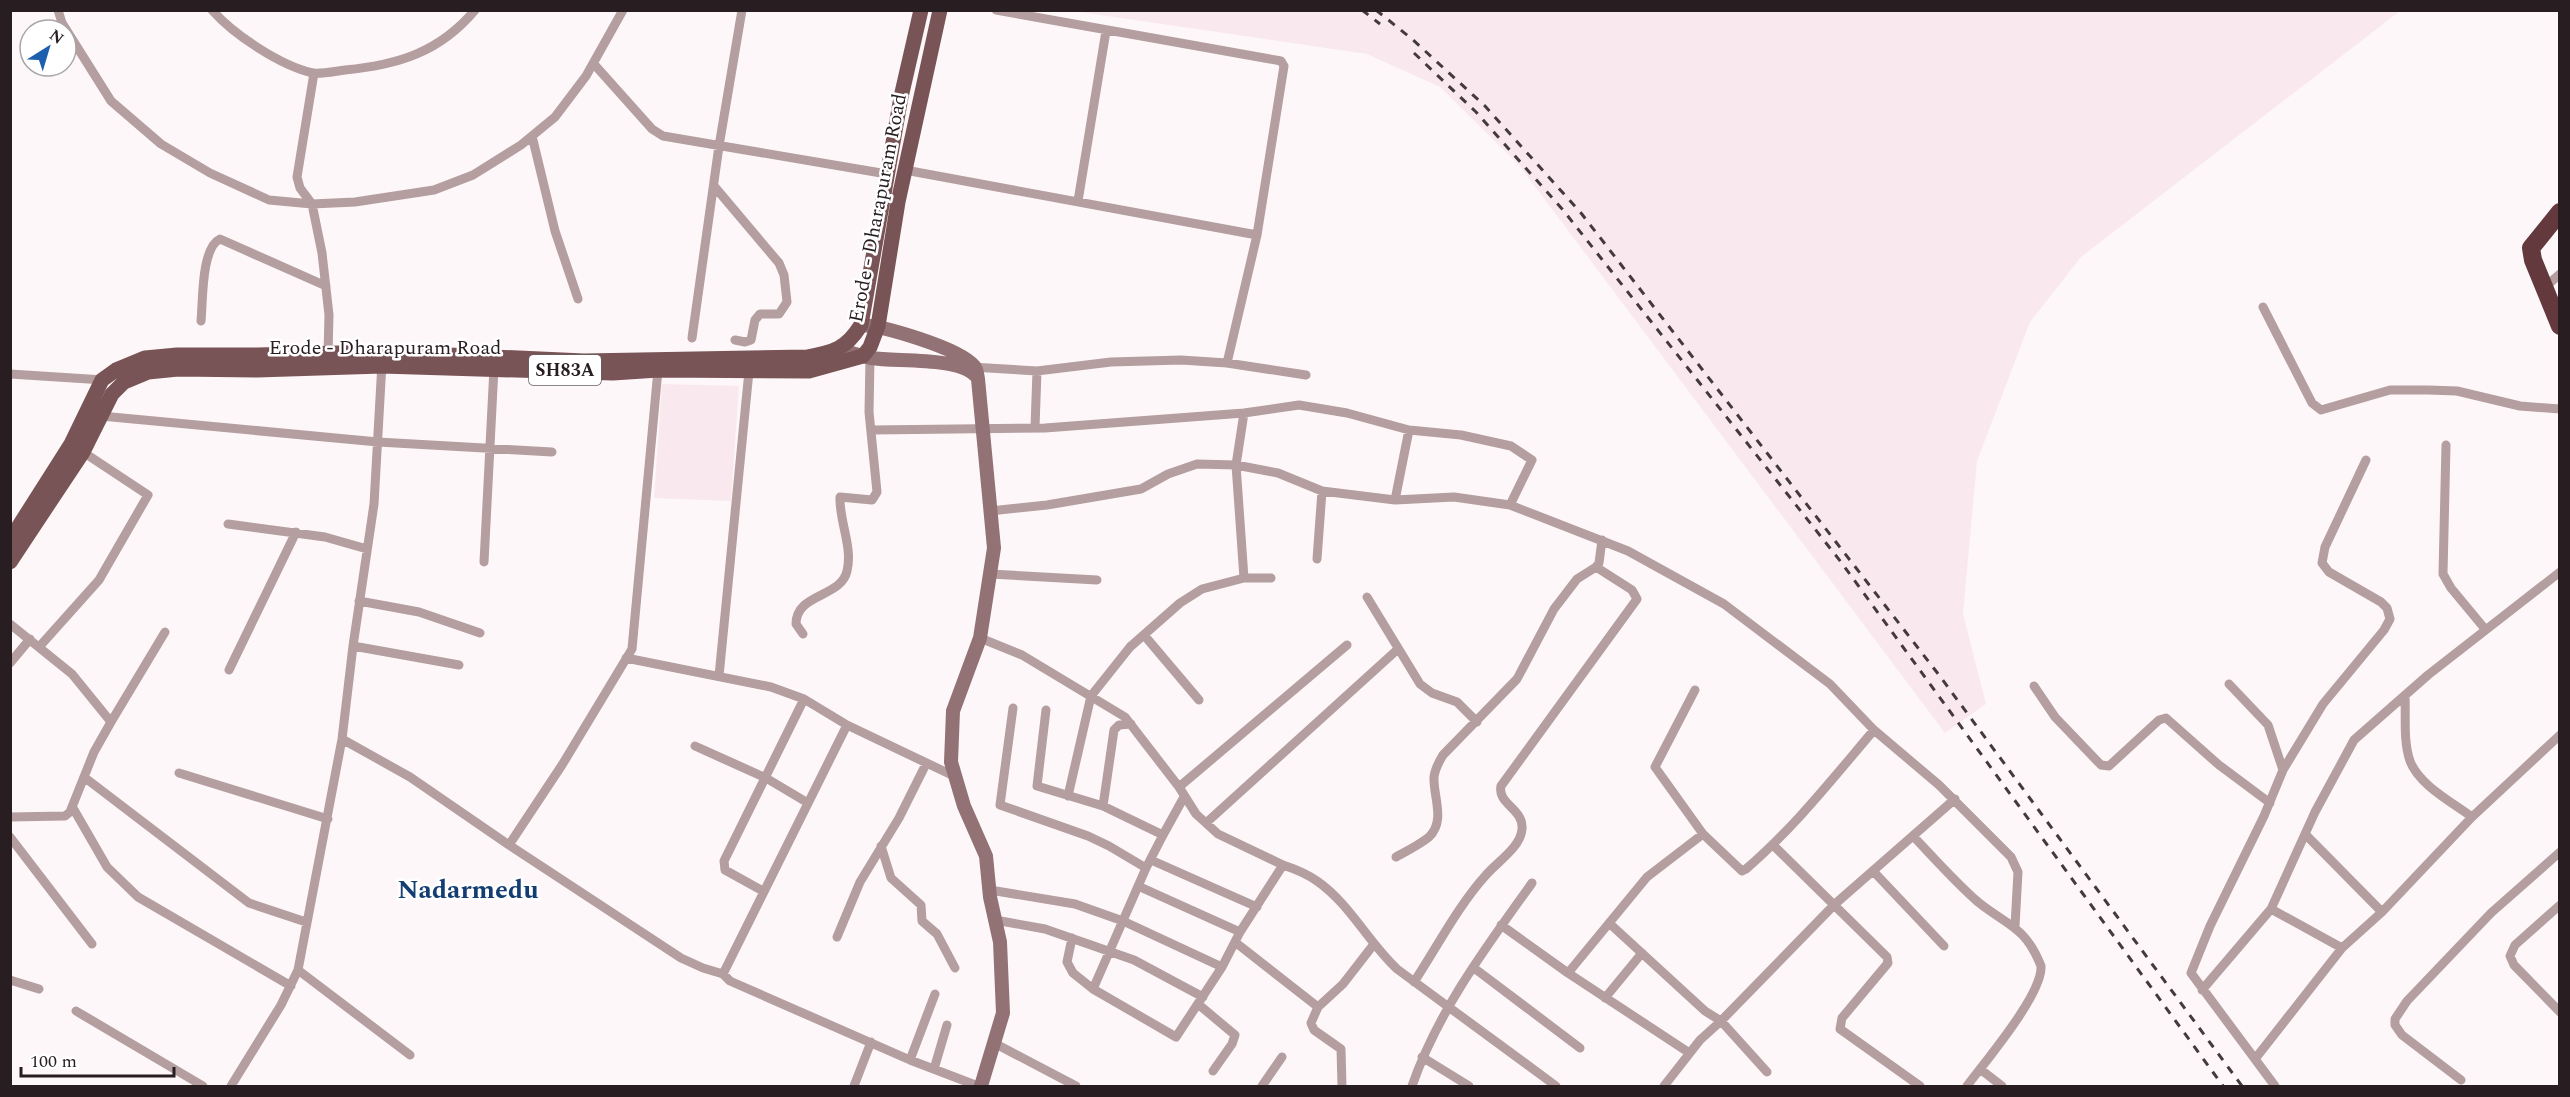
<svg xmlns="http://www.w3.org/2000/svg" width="2570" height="1097" viewBox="0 0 2570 1097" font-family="Spectral,serif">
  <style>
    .built { fill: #f9e9ee }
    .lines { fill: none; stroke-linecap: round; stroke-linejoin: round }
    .street { stroke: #b49e9f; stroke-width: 9 }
    .secondary { stroke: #927274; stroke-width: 14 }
    .primary { stroke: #795456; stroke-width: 15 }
    .highway { stroke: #63393d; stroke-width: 18 }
    .rail { stroke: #443a3e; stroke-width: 3; stroke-dasharray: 8 8; stroke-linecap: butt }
    .labels { text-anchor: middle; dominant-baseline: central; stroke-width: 5; stroke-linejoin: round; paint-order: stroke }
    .shield { fill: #fff; stroke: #686264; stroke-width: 1.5 }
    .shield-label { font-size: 18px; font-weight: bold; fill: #281e22 }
    .street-label { font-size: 20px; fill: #281e22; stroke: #fff }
    .district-label { font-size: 26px; font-weight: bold; fill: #143e72; stroke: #fff }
  </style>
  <rect width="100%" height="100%" fill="#fdf7f9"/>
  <!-- built -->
  <path class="built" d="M1073 11H2400L2081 257 2030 322 1977 461 1963 614 1986 704 1945 733 1519 165 1440 87 1367 54Z
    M662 384 739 386 731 501 654 498Z"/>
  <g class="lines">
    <!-- street -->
    <path class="street" d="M58 10 62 23 111 101 161 144 210 173 269 200 312 204 355 202 434 190 473 175 521 145 555 117 586 76 623 10
      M212 10C234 35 281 66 313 73 323 74 336 71 345 70 398 65 440 52 475 10
      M593 63 652 129 663 136 887 174
      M314 73 297 177 300 188 312 204 322 253 329 315 328 354
      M532 136 555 231 578 299
      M905 170 1257 235 1284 66 1281 61 996 10
      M714 186 779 263 784 275 787 302 779 314H760L755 320 751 340 745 342 735 340
      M1078 201 1106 31
      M2544 288 2560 274
      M2263 307 2312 403 2321 410 2390 390H2428L2457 391 2520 406 2560 409
      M201 321C203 302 201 248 220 239L326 286
      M692 338 719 146 742 10
      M1227 363 1257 235
      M971 367 1037 371 1111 362 1181 360 1227 363 1306 375
      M10 374 104 380
      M1244 413 1236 465 1244 578
      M101 416 378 442 552 452
      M1035 427 1037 371
      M872 430 1045 428 1244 413 1299 405 1347 413 1409 430 1461 435 1511 446 1532 460 1510 505 1454 497 1395 500 1322 491 1278 473 1236 465 1197 464 1168 474 1141 489 1047 505 990 511
      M2446 445 2443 574 2451 588 2485 629
      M1395 500 1409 430
      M1510 505 1628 551 1724 604 1830 684 1874 730 1939 785 2011 857 2018 872 2015 926
      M228 524 325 537 367 549
      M1317 559 1322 491
      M484 562 494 368
      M990 574 1097 580
      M1367 597 1420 684 1432 693 1457 702 1477 722
      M359 601 419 612 480 633
      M10 624 72 674 111 722 94 752 70 812 65 816 10 817
      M803 634 796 624C796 593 841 598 847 571 853 547 839 521 840 497L872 500 877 492 869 412 870 358
      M1144 635 1199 700
      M980 638 1022 655 1125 717 1179 787 1196 814 1218 834 1283 865 1240 932 1222 967 1176 1037 1093 989 1073 973 1067 962 1072 938
      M40 646 99 580 148 495 80 450
      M353 646 459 665
      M626 658 771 687 804 699 847 725 956 777
      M10 663 30 639
      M229 670 296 532
      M719 676 749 371
      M2229 684 2268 725 2283 770
      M2034 686 2055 717 2101 765 2109 766 2159 720 2166 718 2219 765 2270 803
      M1695 690 1655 767 1703 834 1742 871 1746 869C1794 828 1833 778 1874 730
      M2405 695C2406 716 2403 741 2410 761 2419 785 2452 802 2472 817
      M1013 708 1000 805 1088 836 1109 846 1146 868
      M1046 710 1037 786 1103 806 1163 835 1146 868 1093 989
      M111 722 165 632
      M847 725 723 974 730 981 910 1060 978 1086
      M342 739 410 777 509 845 562 765 632 649 658 370
      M695 746 766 778 808 803
      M179 773 328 819
      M84 777 249 903 306 922
      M1179 787 1347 645
      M1068 796 1091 696 1130 647 1180 603 1202 589 1244 578H1271
      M1103 806 1114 730 1119 725 1131 724
      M73 808 107 867 138 897 291 986
      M1206 823 1398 649
      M2305 834 2382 912
      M1163 835 1184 797
      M1913 836C1934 858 1955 882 1978 902 2008 926 2025 926 2041 966 2043 994 1984 1063 1967 1086
      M10 837 92 944
      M509 845 681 958 703 968 723 974
      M881 846 891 878 921 905 922 921 937 934 955 968
      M1774 846 1887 957 1888 963 1842 1018 1840 1029 1920 1086
      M1396 857C1407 851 1419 845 1429 837 1446 821 1433 796 1434 777 1435 768 1439 762 1443 755L1517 679 1554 609 1577 579 1596 567 1599 563 1602 540
      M1151 860 1257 907
      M1283 865C1295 869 1307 874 1317 881 1350 904 1368 942 1397 969L1556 1086
      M1874 872 1944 946
      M1138 886 1240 932
      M990 890 1075 904 1123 921 1222 967
      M763 891 725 870 724 861 804 699
      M2560 905 2515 945 2510 956 2514 965 2560 1012
      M2271 909 2342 948
      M995 920 1045 929 1134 960 1203 997
      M1609 923 1705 1011 1721 1021 1767 1072
      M1501 925 1568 973 1688 1052
      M837 937 860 882 899 818 926 764
      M1235 942 1318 1007
      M1474 968 1580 1048
      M298 970 410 1055
      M1568 973 1647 877 1703 834
      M10 980 39 989
      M1414 982C1437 947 1458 906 1486 875 1497 862 1521 847 1522 829 1524 809 1497 804 1501 786L1637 599 1632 590 1596 567
      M2202 990 2271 909 2315 812 2354 740 2428 675 2560 572
      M1605 998 1642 953
      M1198 1004 1235 1035 1232 1044 1213 1071
      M76 1011 203 1086
      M994 1043 1076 1086
      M1422 1057 1469 1086
      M2255 1059 2342 948 2382 912 2472 817 2560 735
      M910 1060 935 994
      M934 1069 947 1025
      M1980 1069 2002 1086
      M2461 1080 2402 1035 2395 1025V1019L2407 1001 2491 913 2560 852
      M231 1086 281 1005 298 970 342 739 353 646 374 504 382 363
      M854 1086 871 1042
      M1262 1086 1282 1057
      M1342 1086 1341 1049 1314 1030 1311 1023 1318 1007 1343 984 1374 944
      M1412 1086C1438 1011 1486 947 1532 883
      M1664 1086 1700 1040 1721 1021 1835 904 1955 799
      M2275 1086 2191 973 2210 926 2264 816 2283 770 2323 704 2384 630 2390 619 2387 608 2381 602 2329 572 2322 563 2325 547 2366 460"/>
    <!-- secondary -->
    <path class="secondary" d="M861 325C884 326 959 348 974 366 977 369 977 374 978 379L994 548 980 638 953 711 951 762 964 806 986 856 990 897 1000 942 1003 1013 981 1086
      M839 349C849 352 860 356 871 358 897 362 957 357 975 375"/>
    <!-- primary -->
    <path class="primary" d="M10 540 71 444 102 380 116 370 145 358 177 355H257L382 352 584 361 807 357C834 352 846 349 861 325L901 97 921 10
      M10 562 83 452 112 394 124 382 148 372 178 369 257 370 382 366 613 373 658 370 809 371 863 356 870 347 878 326 898 202 940 10"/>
    <!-- highway -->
    <path class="highway" d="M2560 212 2531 248 2533 260 2560 326"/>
    <!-- rail -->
    <path class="rail" d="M1362 10 1380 24
      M1376 10 1412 39 1485 106 1581 213 1939 675 2242 1086
      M1414 53 1476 112 1563 210 1841 562 2223 1086"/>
  </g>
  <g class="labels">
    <!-- shield labels -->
    <rect class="shield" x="529" y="355" width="72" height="30" rx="4.5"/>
    <g class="shield-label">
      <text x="565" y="370">SH83A</text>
    </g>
    <!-- street labels -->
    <g class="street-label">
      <text transform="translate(878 208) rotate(-79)">Erode - Dharapuram Road</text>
      <text x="385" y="348">Erode - Dharapuram Road</text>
    </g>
    <!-- district labels -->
    <g class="district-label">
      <text x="468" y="890">Nadarmedu</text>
    </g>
  </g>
  <!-- border -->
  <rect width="2570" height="1097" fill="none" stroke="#281e22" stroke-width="24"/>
  <!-- north arrow -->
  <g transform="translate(48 48) rotate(37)"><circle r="28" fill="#ffffff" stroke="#a9a5a7" stroke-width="1.5"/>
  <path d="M0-4.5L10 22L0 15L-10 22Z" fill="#1c5faf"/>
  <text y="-9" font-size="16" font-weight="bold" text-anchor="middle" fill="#281e22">N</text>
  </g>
  <!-- scale -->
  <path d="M21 1067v9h153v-9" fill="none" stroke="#281e22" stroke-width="3"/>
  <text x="30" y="1067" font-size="18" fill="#281e22" stroke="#ffffff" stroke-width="4.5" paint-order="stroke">100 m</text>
</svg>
